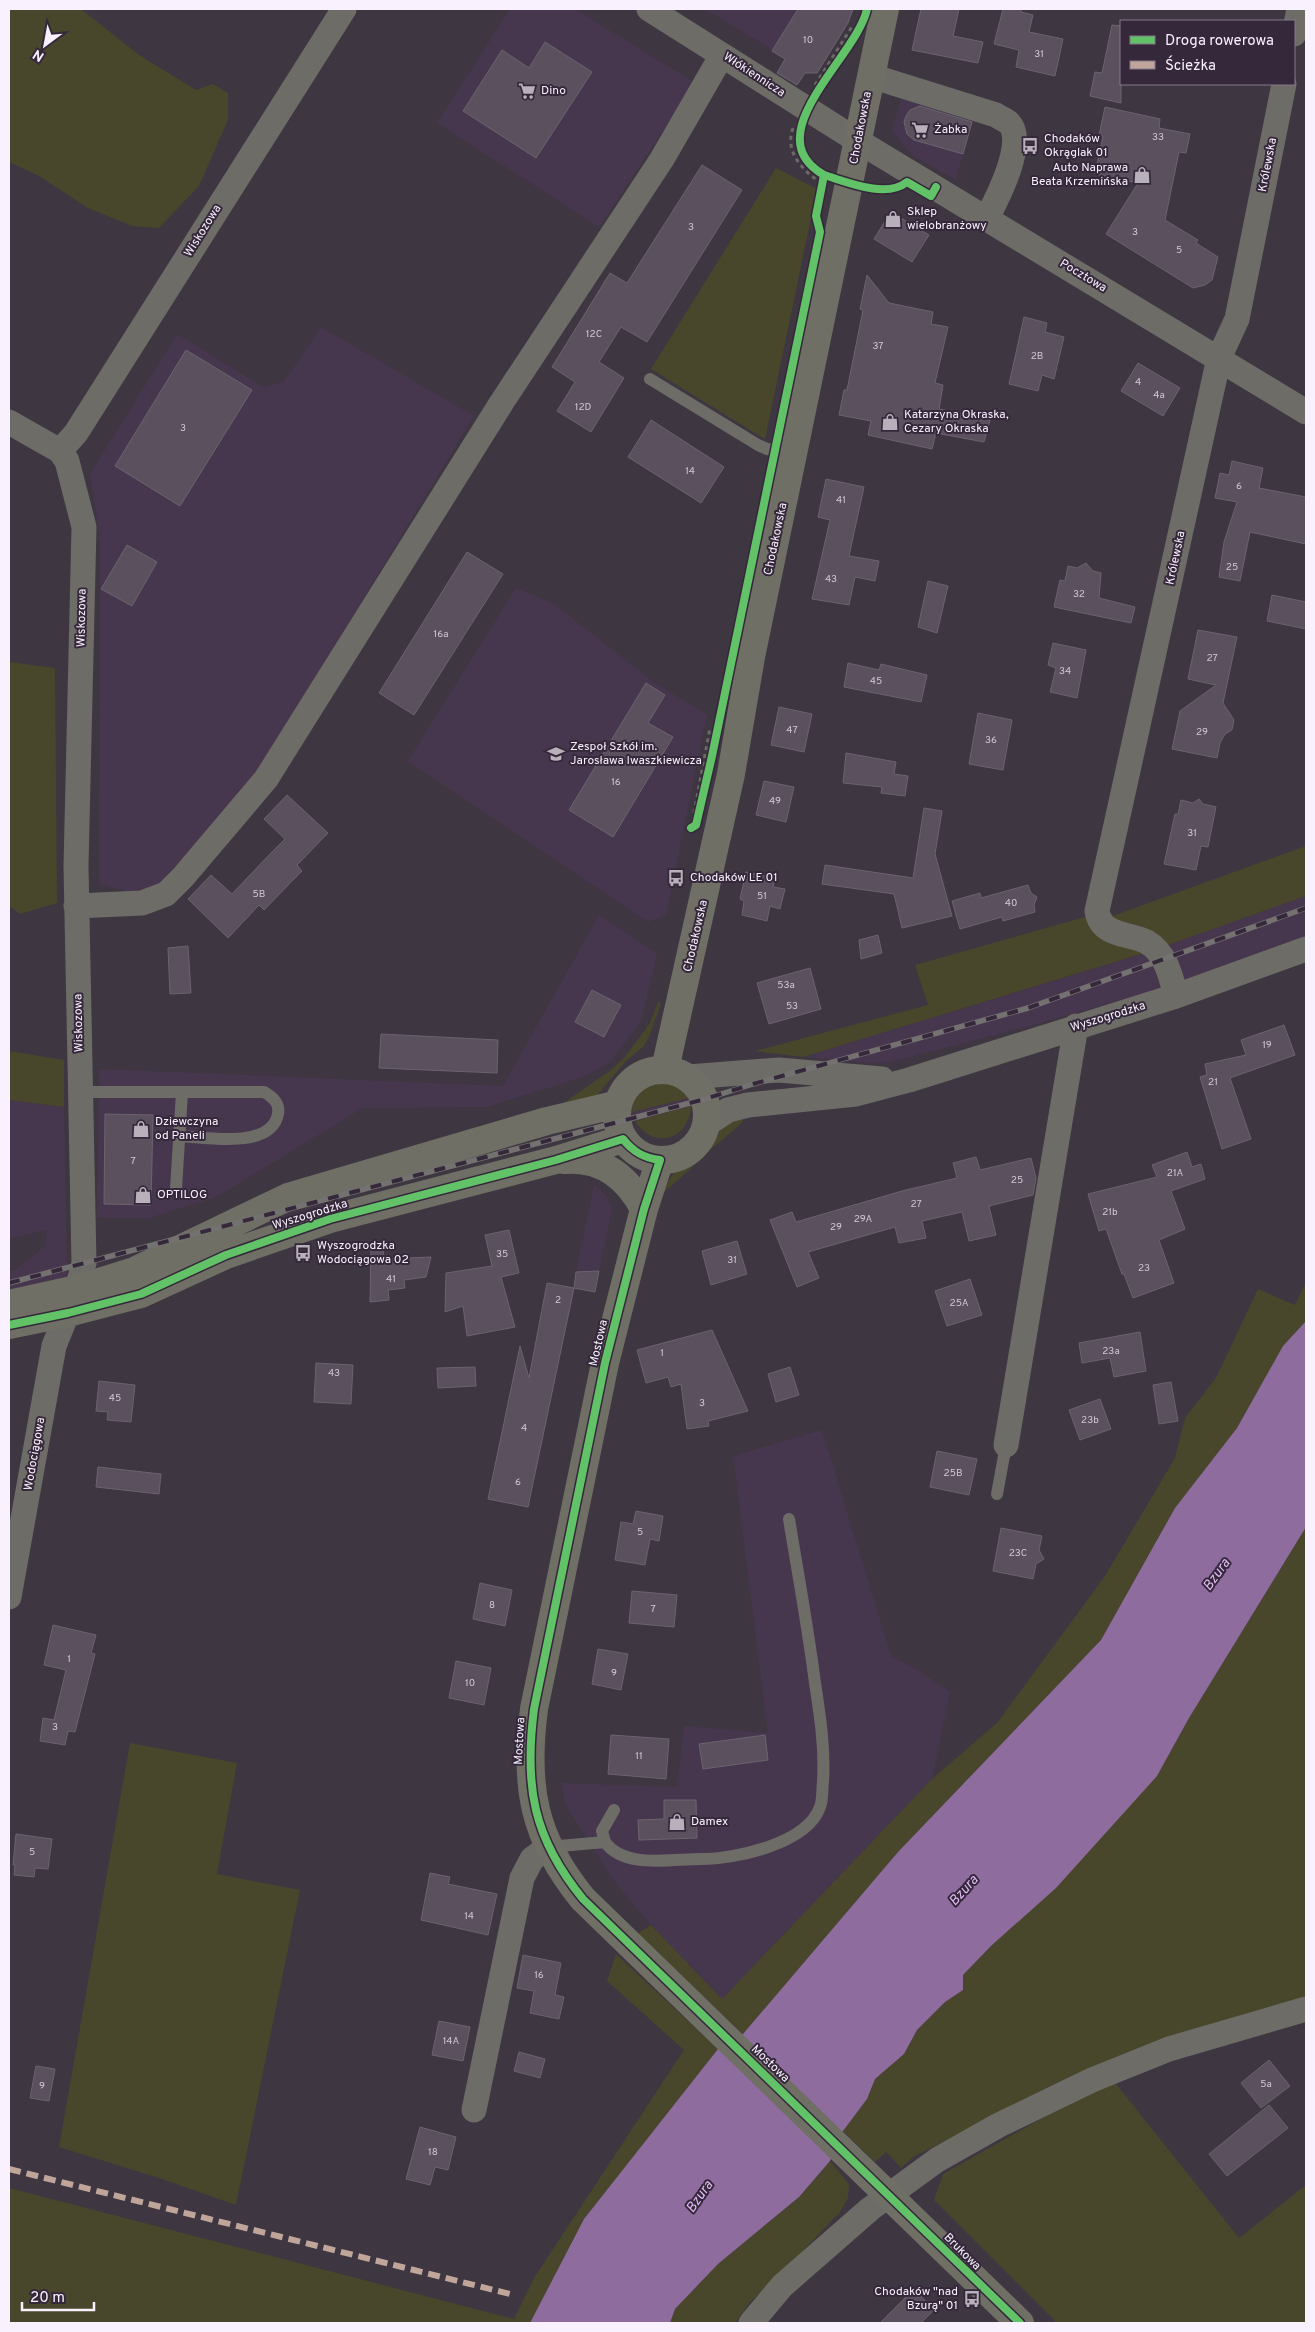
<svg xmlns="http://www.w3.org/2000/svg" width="1315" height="2332" viewBox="0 0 1315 2332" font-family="Overpass,sans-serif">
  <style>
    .built { fill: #47374e }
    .green { fill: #48472b }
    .water { fill: #8e6d9e }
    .building { fill: #5a505e; stroke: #6b646e }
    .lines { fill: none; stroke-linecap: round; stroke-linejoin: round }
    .path { stroke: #6c6968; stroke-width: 3; stroke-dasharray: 4 4; stroke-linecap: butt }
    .lane { stroke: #6d6c67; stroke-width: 12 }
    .street { stroke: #6d6c67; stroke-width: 25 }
    .secondary { stroke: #706f66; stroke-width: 28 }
    .rail-casing { stroke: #747171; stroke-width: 5.5 }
    .rail { stroke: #35283b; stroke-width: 4; stroke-dasharray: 11; stroke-linecap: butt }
    .quiet { stroke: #c0a59a; stroke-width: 6; stroke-dasharray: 12 6; stroke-linecap: butt }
    .cycleway-casing { stroke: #35283b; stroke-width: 11 }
    .cycleway { stroke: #61c268; stroke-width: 8 }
    .labels { text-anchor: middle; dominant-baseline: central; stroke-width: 4; stroke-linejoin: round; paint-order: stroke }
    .number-label { font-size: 10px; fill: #d1c9d5 }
    .street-label { font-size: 12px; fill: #f9f1fd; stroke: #35283b }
    .poi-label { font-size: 12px; fill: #f9f1fd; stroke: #35283b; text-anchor: start }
    .water-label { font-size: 14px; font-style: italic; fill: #e6bdfa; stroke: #35283b }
  </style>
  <rect width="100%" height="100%" fill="#3e3641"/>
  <!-- built -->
  <path class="built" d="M510 9H575L695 83 599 227 437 123Z
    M705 9H855L817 72 812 74Z
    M901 98 972 120 956 180 913 156 892 131Z
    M321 327 474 416 247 790 157 886 129 892 99 884 100 540 90 474 177 334 263 387 284 382Z
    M516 588 554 604 652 681 707 715 666 915 648 922 408 761Z
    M1306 896V939L1205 975 1051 1020 883 1064 803 1057 1142 954Z
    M599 915 657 954 641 1022 609 1063 583 1077 486 1107 363 1108 216 1197 149 1218H97L99 1069 503 1086Z
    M689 1098 691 1106 635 1121 632 1112Z
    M9 1100 64 1107 67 1278 9 1296V1271L15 1270 45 1246 47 1230 9 1238Z
    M594 1185 606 1195 612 1209 599 1271 576 1272Z
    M822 1430 891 1656 918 1670 950 1692 932 1779 722 1999 651 1925 615 1882 565 1804 561 1783 677 1787 684 1726 768 1733 733 1456Z"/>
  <!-- green -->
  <path class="green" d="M9 9H81L139 55 196 90 213 84 228 93V120L199 186 159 228 132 226 88 208 39 176 9 162Z
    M776 168 817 189 765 439 651 369Z
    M9 662 55 668 57 903 20 914 9 906Z
    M1306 846V896L1168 945C1157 926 1127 923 1107 918Z
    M1092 915 1151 951 803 1057 755 1051 928 1005 915 965Z
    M658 1002 661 1003 649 1037 643 1047 626 1061 598 1094 590 1099 552 1111 611 1070 625 1057 650 1023Z
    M9 1051 64 1060V1107L9 1100Z
    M659 1079 677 1084 689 1098 632 1112C633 1094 642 1084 659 1079Z
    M691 1106C689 1141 653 1150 635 1121Z
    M743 1114V1122L709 1151 722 1127Z
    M688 1162 696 1164 662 1194C668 1179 674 1171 688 1162Z
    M1306 1283V1321L1283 1346 1237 1428 1175 1508 1101 1640 898 1852 743 2034 637 1934 651 1925 722 1999 932 1779 997 1723 1105 1576 1175 1458 1185 1418 1216 1378 1258 1289 1295 1305Z
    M1306 1527V2001L1103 2063 913 2157 901 2168 886 2152 875 2162 843 2131 867 2099 875 2079 904 2054 917 2030 945 2002 963 1990V1975L1157 1776 1189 1718Z
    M130 1743 237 1763 217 1874 300 1890 236 2205 162 2179 59 2147Z
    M616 1954 718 2049 584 2219 530 2323H9V2188L514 2319 534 2278 684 2050 607 1981Z
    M1112 2079 1239 2238 1306 2185V2323H1057L934 2200 943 2174Z
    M830 2161 849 2184 848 2198 840 2212 782 2273 750 2302 735 2323H670L675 2309 718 2264 799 2197Z"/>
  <!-- water -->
  <path class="water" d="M1306 1321V1527L1189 1718 1157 1776 1056 1888 992 1945 963 1975V1990L945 2002 917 2030 904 2054 875 2079 867 2099 843 2131 830 2161 799 2197 718 2264 675 2309 670 2323H530L584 2219 718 2049 743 2034 898 1852 1101 1640 1175 1508 1237 1428 1283 1346Z"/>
  <!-- building -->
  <path class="building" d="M798 9H853L848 23 817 73H805L797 85 777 73 785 59 772 51Z
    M921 9H959L953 36 983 42 978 63 912 50Z
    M1003 9H1021V12L1033 15 1029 32 1063 39 1055 76 1016 67 1019 50 994 44Z
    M1112 25 1121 26V103L1090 96 1095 72 1102 73Z
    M545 42 592 72 536 158 463 111 502 50 529 68Z
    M920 106 972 122 963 154 914 140 907 134 904 122 906 116 910 110Z
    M1105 107 1160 119 1159 128 1190 134 1186 153 1179 152 1165 220 1198 240 1196 243 1218 257 1212 280 1205 285 1193 288 1106 234 1138 183 1095 174 1103 136 1099 135Z
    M702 165 742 190 647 342 621 327 599 362 624 378 591 432 557 411 575 382 552 367 610 273 627 283Z
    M896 215 929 235 912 262 874 239 887 218Z
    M867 275 889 303 933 312 931 324 948 327 935 383 943 385 939 409 990 420 984 442 936 433 932 449 868 435 871 421 839 415 844 390H847L863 310 860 309Z
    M1024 317 1047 323 1045 332 1064 337 1054 379 1042 375 1038 391 1009 384Z
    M186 350 252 390 180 506 115 466Z
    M1138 363 1180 388 1163 416 1121 391Z
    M651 420 724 467 701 503 628 457Z
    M1232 461 1263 468 1259 488 1306 497V544L1250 532 1240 581 1219 577 1224 542 1237 502 1215 498 1220 473 1229 475Z
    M826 479 864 487 849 556 879 561 875 581 855 577 849 605 812 599 830 520 818 517Z
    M127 545 157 562 132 606 101 589Z
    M467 552 503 574 414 715 379 693Z
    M1086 563 1093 571 1101 573 1099 598 1135 607 1131 623 1054 607 1060 580 1065 581 1068 566 1077 568Z
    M928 581 948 586 937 633 918 627Z
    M1272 595 1306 602V629L1267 621Z
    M1198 630 1237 637 1223 703 1234 720 1232 730 1225 734 1220 743 1217 758 1172 749 1180 711 1216 685 1188 679Z
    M1053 643 1086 650 1077 698 1050 692 1056 668 1048 665Z
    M848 663 879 670 881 664 927 675 921 702 844 687Z
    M646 683 665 695 648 723 673 737 613 837 569 810Z
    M779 707 812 714 804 752 771 745Z
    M978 713 1012 720 1003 770 969 764Z
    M846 753 896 762 894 774 908 776 905 796 881 793 882 787 843 783Z
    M764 781 794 787 786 822 756 815Z
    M287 795 328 833 297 865 302 871 294 879 264 910 259 905 228 938 188 899 211 875 232 894 269 855 285 839 264 819Z
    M1199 799 1203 804 1216 807 1208 847 1201 846 1196 870 1164 864 1175 814H1178L1181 800 1193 803Z
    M924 808 942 811 935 854 952 916 902 928 894 894 822 884 825 865 913 878Z
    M746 872 775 878 773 887 785 889 780 909 770 906 767 921 742 915 744 901 740 899Z
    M1028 885 1031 893 1037 897 1034 905 1035 912 1003 921 1002 917 960 929 952 901 980 893 981 898Z
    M878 935 882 953 861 959 859 940Z
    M188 946 191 993 170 994 168 948Z
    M810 968 821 1009 769 1024 757 983Z
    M592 990 621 1005 604 1037 575 1022Z
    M1284 1025 1295 1055 1230 1078 1251 1139 1222 1149 1200 1077 1207 1075 1205 1064 1246 1055 1241 1040Z
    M381 1034 498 1040 497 1073 379 1068Z
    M105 1114 153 1115 151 1205 104 1204Z
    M1187 1152 1192 1167 1201 1164 1205 1179 1171 1191 1185 1229 1159 1240 1174 1283 1133 1298 1124 1274H1122L1106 1229 1099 1231 1088 1194 1157 1177 1152 1165Z
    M976 1157 980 1170 1031 1158 1036 1178 1033 1195 989 1206 996 1235 969 1241 962 1212 922 1221 926 1238 899 1243 895 1227 808 1252 819 1278 797 1287 770 1220 792 1212 796 1222 902 1191 957 1178 953 1163Z
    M509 1230 519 1273 501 1277 515 1327 467 1336 463 1306 445 1312 446 1273 492 1266 485 1235Z
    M737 1241 747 1274 711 1285 702 1251Z
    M383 1246 384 1259 431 1257 426 1277 404 1280 405 1288 388 1290 389 1300 370 1302 371 1247Z
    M599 1271 595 1292 574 1288 576 1272Z
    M970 1279 982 1315 947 1326 935 1291Z
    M547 1283 574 1288 528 1507 488 1499 520 1346 529 1378Z
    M712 1330 748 1411 708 1421 709 1426 687 1429 681 1384 671 1387 668 1377 646 1383 637 1350Z
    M1140 1332 1146 1371 1114 1377 1110 1358 1082 1363 1079 1343Z
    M316 1363 353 1365 351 1404 314 1402Z
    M475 1367 476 1386 438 1388 437 1368Z
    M790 1367 799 1395 776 1402 768 1374Z
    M99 1381 135 1385 131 1422 107 1420 108 1412 96 1411Z
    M1171 1382 1178 1421 1159 1424 1153 1385Z
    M1100 1399 1111 1429 1080 1440 1069 1410Z
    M937 1451 977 1459 969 1495 930 1487Z
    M98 1467 161 1474 159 1494 96 1487Z
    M636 1511 663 1516 659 1541 650 1539 645 1565 615 1560 621 1522 633 1524Z
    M1001 1528 1042 1536 1039 1550 1044 1559 1036 1564 1033 1579 993 1571Z
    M480 1583 512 1590 505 1626 473 1619Z
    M632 1591 677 1595 674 1627 629 1623Z
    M53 1625 96 1635 91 1653 95 1654 75 1732 68 1731 65 1745 40 1741 43 1718 54 1720 66 1670 44 1665Z
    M598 1649 628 1654 621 1690 592 1684Z
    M456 1661 491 1668 484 1705 449 1698Z
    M611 1735 669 1739 666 1779 608 1774Z
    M765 1735 768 1760 703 1769 699 1744Z
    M664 1800H696L697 1838 639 1840 638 1820 664 1819Z
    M16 1834 52 1839 48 1869 35 1868 34 1877 14 1875 15 1865H13Z
    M430 1873 450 1877 448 1884 497 1894 488 1935 421 1920Z
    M523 1955 561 1963 555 1995 564 1997 559 2019 530 2013 534 1991 517 1988Z
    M439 2021 470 2027 463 2061 432 2055Z
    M519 2052 545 2059 540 2078 514 2071Z
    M1269 2060 1290 2086 1261 2108 1241 2083Z
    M36 2066 55 2069 49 2101 30 2098Z
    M1269 2105 1288 2128 1227 2176 1209 2154Z
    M420 2127 456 2137 448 2170 435 2167 430 2185 406 2179Z
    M914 2289 934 2310 921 2323H880Z"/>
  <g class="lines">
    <!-- path -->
    <path class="path" d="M815 85 853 25
      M793 128C784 153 803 170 822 184
      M694 813 710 728"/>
    <!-- lane -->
    <path class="lane" d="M650 379 758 445 767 449 794 453
      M80 1092H264C273 1097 280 1103 278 1114 271 1150 206 1137 179 1136
      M176 1189 182 1092
      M997 1494 1006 1445
      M605 1842 602 1831 614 1810
      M548 1847 605 1842C624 1869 671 1859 701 1859 735 1859 807 1844 820 1807 823 1800 822 1789 823 1781 825 1747 820 1716 815 1683 808 1628 798 1574 789 1519"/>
    <!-- street -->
    <path class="street" d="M649 9 858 141 1306 412
      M1294 34 1299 9
      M871 76 996 115C1000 118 1006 120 1009 123 1027 141 997 199 987 218
      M9 422 60 451
      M76 906 142 903 166 894 183 877 266 779 502 402 662 159 722 55
      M1176 996C1171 977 1166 953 1147 942 1130 933 1101 937 1097 911L1219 358 1237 319 1284 84
      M688 1077 779 1070 882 1079
      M707 1124 728 1110 748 1105 856 1094 909 1080 1176 996 1306 949
      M1006 1445 1076 1026
      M9 1597 54 1346 77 1289 84 1263 76 866 84 527 67 461 60 451 76 433 344 9
      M474 2110 522 1878 532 1859 548 1847
      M751 2323 782 2286 870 2209 937 2160 999 2125 1092 2080 1169 2049 1306 2009"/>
    <!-- secondary -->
    <path class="secondary" d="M665 1069 731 774 751 657 885 9
      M617 1115a45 45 0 1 1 90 0a45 45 0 1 1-90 0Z
      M565 1160C602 1157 628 1178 644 1209
      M660 1160 644 1209 605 1363 534 1709C524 1786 533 1838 583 1899L1020 2323
      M9 1304 77 1289 134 1271 288 1197 547 1121 618 1104
      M9 1325 68 1313 141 1294 226 1255 330 1219 556 1160 623 1139"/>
    <!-- rail casing -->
    <g class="rail-casing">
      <path id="rail" d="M9 1283 705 1099 753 1084 1028 1008 1306 908"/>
    </g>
    <!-- rail -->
    <use href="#rail" class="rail"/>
    <!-- quiet -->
    <path class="quiet" d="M9 2169 510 2294"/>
    <!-- cycleway casing -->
    <g class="cycleway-casing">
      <path id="cycleway" d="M824 175C847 182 886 199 907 182L931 196 936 187
        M691 828 696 825 712 756 820 232 816 216 824 175C754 135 857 57 867 9
        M9 1325 68 1313 141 1294 226 1255 330 1219 556 1160 623 1139C633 1152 644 1158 660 1160L644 1209 605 1363 534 1709C524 1786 533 1838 583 1899L1020 2323"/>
    </g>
    <!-- cycleway -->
    <use href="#cycleway" class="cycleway"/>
  </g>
  <!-- icons -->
  <defs>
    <g id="supermarket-bare" transform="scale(1.35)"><path d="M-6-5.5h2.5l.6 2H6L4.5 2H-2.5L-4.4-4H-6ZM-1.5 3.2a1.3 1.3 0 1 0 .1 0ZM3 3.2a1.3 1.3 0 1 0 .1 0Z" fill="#b8b0bb" stroke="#35283b" stroke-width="2.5" paint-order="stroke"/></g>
    <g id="bus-bare" transform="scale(1.35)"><path d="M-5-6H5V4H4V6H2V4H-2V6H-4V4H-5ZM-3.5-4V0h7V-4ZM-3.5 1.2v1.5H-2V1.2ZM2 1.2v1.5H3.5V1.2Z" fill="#b8b0bb" stroke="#35283b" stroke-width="2.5" paint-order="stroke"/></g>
    <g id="shop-bare" transform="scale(1.35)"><path d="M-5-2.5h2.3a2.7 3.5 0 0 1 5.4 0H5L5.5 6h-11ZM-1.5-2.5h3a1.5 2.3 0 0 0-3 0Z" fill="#b8b0bb" stroke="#35283b" stroke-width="2.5" paint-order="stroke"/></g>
    <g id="school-bare" transform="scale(1.35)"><path d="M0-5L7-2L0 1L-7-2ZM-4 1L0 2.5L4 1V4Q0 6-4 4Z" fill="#b8b0bb" stroke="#35283b" stroke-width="2.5" paint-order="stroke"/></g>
  </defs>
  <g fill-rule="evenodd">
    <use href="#supermarket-bare" x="527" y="91"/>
    <use href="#supermarket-bare" x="920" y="130"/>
    <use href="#bus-bare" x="1030" y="146"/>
    <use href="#shop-bare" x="1142" y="175"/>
    <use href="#shop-bare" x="893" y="219"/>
    <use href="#shop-bare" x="890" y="422"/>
    <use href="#school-bare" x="556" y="754"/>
    <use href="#bus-bare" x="676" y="878"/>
    <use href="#shop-bare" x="141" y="1129"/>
    <use href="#shop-bare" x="143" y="1195"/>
    <use href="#bus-bare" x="303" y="1253"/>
    <use href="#shop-bare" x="677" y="1822"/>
    <use href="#bus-bare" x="972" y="2299"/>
  </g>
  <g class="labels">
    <!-- number labels -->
    <g class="number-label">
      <text x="808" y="40">10</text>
      <text x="1039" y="54">31</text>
      <text x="1158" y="137">33</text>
      <text x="691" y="227">3</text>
      <text x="1135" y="232">3</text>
      <text x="1179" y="250">5</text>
      <text x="594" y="334">12C</text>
      <text x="878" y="346">37</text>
      <text x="1037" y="356">2B</text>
      <text x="1138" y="382">4</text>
      <text x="1159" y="395">4a</text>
      <text x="583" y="407">12D</text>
      <text x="183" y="428">3</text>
      <text x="690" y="471">14</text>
      <text x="1239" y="486">6</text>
      <text x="841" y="500">41</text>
      <text x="1232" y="567">25</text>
      <text x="831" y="579">43</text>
      <text x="1079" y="594">32</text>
      <text x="441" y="634">16a</text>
      <text x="1212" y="658">27</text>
      <text x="1065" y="671">34</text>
      <text x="876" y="681">45</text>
      <text x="792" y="730">47</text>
      <text x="1202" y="732">29</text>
      <text x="991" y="740">36</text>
      <text x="616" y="782">16</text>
      <text x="775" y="801">49</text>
      <text x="1192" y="833">31</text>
      <text x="259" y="894">5B</text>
      <text x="762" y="896">51</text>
      <text x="1011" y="903">40</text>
      <text x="786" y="985">53a</text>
      <text x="792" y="1006">53</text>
      <text x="1267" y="1045">19</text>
      <text x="1213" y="1082">21</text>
      <text x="133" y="1161">7</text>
      <text x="1175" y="1173">21A</text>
      <text x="1017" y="1180">25</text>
      <text x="916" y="1204">27</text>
      <text x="1110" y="1212">21b</text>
      <text x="863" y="1219">29A</text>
      <text x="836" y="1227">29</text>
      <text x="502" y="1254">35</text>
      <text x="732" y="1260">31</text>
      <text x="1144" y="1268">23</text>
      <text x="391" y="1279">41</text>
      <text x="558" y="1300">2</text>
      <text x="959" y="1303">25A</text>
      <text x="1111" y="1351">23a</text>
      <text x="662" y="1353">1</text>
      <text x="334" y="1373">43</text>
      <text x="115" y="1398">45</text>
      <text x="702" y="1403">3</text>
      <text x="1090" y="1420">23b</text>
      <text x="524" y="1428">4</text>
      <text x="953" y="1473">25B</text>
      <text x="518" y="1482">6</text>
      <text x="640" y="1532">5</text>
      <text x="1018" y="1553">23C</text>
      <text x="492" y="1605">8</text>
      <text x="653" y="1609">7</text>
      <text x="69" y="1659">1</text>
      <text x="614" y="1673">9</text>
      <text x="470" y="1683">10</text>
      <text x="55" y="1727">3</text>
      <text x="639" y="1756">11</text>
      <text x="32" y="1852">5</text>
      <text x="469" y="1916">14</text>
      <text x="539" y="1975">16</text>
      <text x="451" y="2041">14A</text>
      <text x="1266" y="2084">5a</text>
      <text x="42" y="2086">9</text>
      <text x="433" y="2152">18</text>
    </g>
    <!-- street labels -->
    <g class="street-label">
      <text transform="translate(754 75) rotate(33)">Włókiennicza</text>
      <text transform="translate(861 128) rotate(-79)">Chodakowska</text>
      <text transform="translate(1268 165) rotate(-79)">Królewska</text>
      <text transform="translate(203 231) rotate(-58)">Wiskozowa</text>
      <text transform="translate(1083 276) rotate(31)">Pocztowa</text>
      <text transform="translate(776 539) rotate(-78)">Chodakowska</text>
      <text transform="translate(1176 558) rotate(-78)">Królewska</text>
      <text transform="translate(82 618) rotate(-89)">Wiskozowa</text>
      <text transform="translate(696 936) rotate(-77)">Chodakowska</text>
      <text transform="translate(1108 1017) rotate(-17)">Wyszogrodzka</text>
      <text transform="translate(79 1023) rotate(-91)">Wiskozowa</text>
      <text transform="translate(310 1215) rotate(-17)">Wyszogrodzka</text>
      <text transform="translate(599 1343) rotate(-77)">Mostowa</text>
      <text transform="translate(35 1454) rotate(-80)">Wodociągowa</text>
      <text transform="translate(520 1741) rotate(-87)">Mostowa</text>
      <text transform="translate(770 2064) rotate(44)">Mostowa</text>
      <text transform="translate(962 2252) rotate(45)">Brukowa</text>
    </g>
    <!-- poi labels -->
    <g class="poi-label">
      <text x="541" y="91">Dino</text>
      <text x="934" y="130">Żabka</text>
      <text x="1044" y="139">Chodaków<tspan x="1044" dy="14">Okrąglak 01</tspan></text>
      <text x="1128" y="168" text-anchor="end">Auto Naprawa<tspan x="1128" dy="14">Beata Krzemińska</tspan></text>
      <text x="907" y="212">Sklep<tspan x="907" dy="14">wielobranżowy</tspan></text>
      <text x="904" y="415">Katarzyna Okraska,<tspan x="904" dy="14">Cezary Okraska</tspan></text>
      <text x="570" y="747">Zespoł Szkół im.<tspan x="570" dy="14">Jarosława Iwaszkiewicza</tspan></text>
      <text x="690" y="878">Chodaków LE 01</text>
      <text x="155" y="1122">Dziewczyna<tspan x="155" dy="14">od Paneli</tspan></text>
      <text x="157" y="1195">OPTILOG</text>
      <text x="317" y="1246">Wyszogrodzka<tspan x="317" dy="14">Wodociągowa 02</tspan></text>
      <text x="691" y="1822">Damex</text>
      <text x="958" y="2292" text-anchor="end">Chodaków "nad<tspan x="958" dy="14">Bzurą" 01</tspan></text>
    </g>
    <!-- water labels -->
    <g class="water-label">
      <text transform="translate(1217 1575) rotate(-54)">Bzura</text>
      <text transform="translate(964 1891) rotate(-48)">Bzura</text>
      <text transform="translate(700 2197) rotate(-55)">Bzura</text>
    </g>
  </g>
  <!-- border -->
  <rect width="1315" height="2332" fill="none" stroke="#f9f1fd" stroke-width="20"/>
  <!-- legend -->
  <rect x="1120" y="20" width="175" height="65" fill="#35283b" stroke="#837889"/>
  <rect x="1130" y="36" width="25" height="8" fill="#61c268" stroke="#837889"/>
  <text x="1165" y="45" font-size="15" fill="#f9f1fd">Droga rowerowa</text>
  <rect x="1130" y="61" width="25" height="8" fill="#c0a59a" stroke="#837889"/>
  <text x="1165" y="70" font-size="15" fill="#f9f1fd">Ścieżka</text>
  <!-- north arrow -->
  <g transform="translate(45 45) rotate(212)" stroke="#35283b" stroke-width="4" paint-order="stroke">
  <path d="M0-4L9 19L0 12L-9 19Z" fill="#f9f1fd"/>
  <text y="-8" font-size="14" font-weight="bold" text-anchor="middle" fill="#f9f1fd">N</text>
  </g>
  <!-- scale -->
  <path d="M22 2302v8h72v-8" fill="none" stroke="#f9f1fd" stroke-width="2.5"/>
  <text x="30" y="2302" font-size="15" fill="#f9f1fd" stroke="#35283b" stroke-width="4" paint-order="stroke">20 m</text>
</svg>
